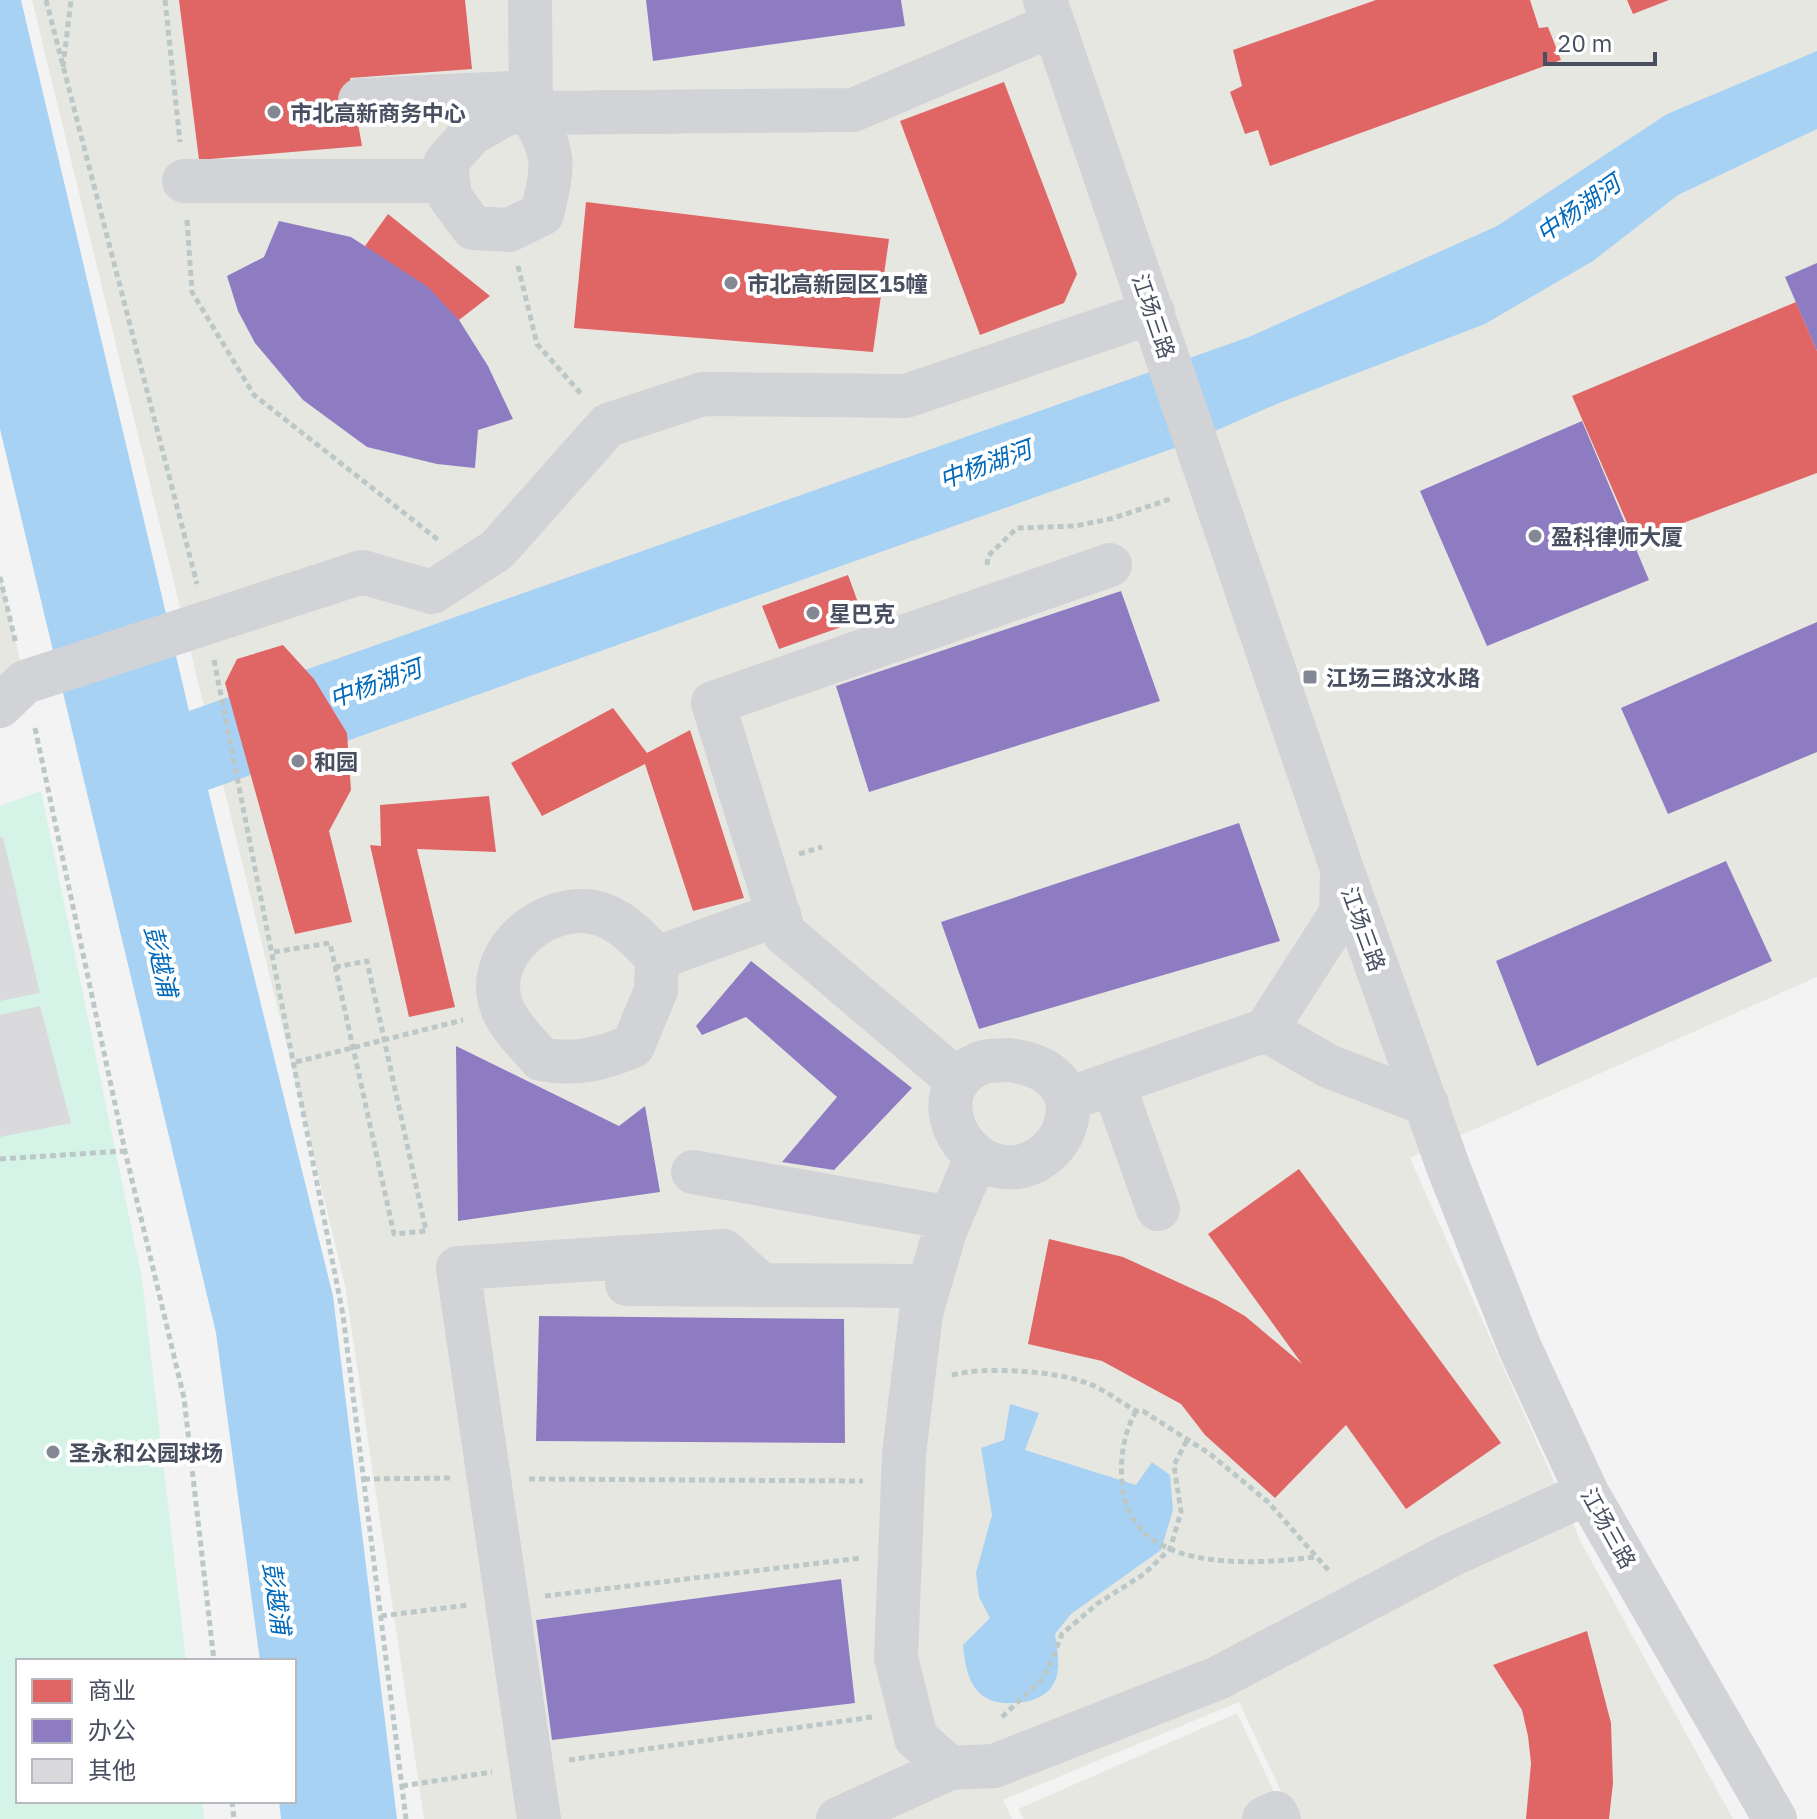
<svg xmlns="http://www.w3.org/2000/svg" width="1817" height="1819" viewBox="0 0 1817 1819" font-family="'IBM Plex Sans','Noto Sans SC',sans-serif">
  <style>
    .commercial { fill: #e7e7e1 }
    .green { fill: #d6f3e8 }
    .water { fill: #a8d2f4 }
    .shops { fill: #e06666 }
    .offices { fill: #8e7cc3 }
    .building { fill: #dadadd }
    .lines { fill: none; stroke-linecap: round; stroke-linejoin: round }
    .path { stroke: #bcc8c8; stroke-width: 5; stroke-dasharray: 6 4; stroke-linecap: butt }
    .minor { stroke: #d1d3d6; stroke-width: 44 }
    .poi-dot { fill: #848894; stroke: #fff; stroke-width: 3 }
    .labels { text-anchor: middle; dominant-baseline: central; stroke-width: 8; stroke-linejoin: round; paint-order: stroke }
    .poi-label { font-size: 22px; font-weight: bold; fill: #484f61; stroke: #fff; text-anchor: start }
    .street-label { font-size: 22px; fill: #484f61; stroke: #fff }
    .water-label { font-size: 24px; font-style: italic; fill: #0169bb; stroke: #fff }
  </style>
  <rect width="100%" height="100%" fill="#f3f3f3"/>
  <!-- commercial -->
  <path class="commercial" d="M32 0H1817V977L1410 1158 1582 1544 1733 1819H1294L1239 1702 1003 1800 1012 1819H424L345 1285Z
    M0 572 25 682 0 691Z
    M1237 1713 1287 1819H1024L1018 1809Z"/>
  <!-- green -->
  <path class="green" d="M41 791 142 1279 186 1661H18V1801H202L204 1819H0V806Z"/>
  <!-- water -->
  <path class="water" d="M0 0H21L189 711 1249 337 1497 226 1667 114 1817 51V129L1678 195 1593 261 1485 324 1279 403 1183 445 208 790 333 1296 397 1819H281L279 1801H294V1661H260L216 1333 0 429Z
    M1010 1404 1039 1413 1025 1450 1136 1485 1152 1462 1170 1475 1173 1510 1161 1550 1071 1614 1055 1634C1057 1651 1063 1672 1051 1688 1046 1695 1032 1701 1024 1702 980 1709 966 1686 963 1645L990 1618 979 1597 976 1573 992 1515 981 1448 1004 1440Z"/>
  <!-- shops -->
  <path class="shops" d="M179 0H465L472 69 350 78 362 146 199 160Z
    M1376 0H1530L1539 28 1548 27 1561 60 1270 166 1258 130 1245 134 1230 92 1242 86 1233 50Z
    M1627 0H1669L1633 14Z
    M1004 82 1077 274 1064 303 980 335 900 121Z
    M586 202 889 239 873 352 574 328Z
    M388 214 490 296 459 320 365 246Z
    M1796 302 1817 351V473L1635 541 1572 396Z
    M848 575 864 619 779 649 762 606Z
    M283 645 314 679 347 733 351 790 329 831 352 922 295 934 225 683 237 659Z
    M613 708 647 753 690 730 744 898 693 911 645 764 542 816 511 763Z
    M489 796 496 852 417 849 455 1007 409 1017 370 845 381 846 380 805Z
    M1299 1169 1501 1443 1406 1509 1346 1425 1275 1498 1205 1435 1181 1404 1102 1361 1028 1344 1049 1239 1123 1257 1217 1300 1245 1316 1302 1364 1208 1234Z
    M1587 1631 1611 1723 1613 1783 1609 1819H1526L1531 1763 1528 1736 1522 1710 1493 1665Z"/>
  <!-- offices -->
  <path class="offices" d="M646 0H901L905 26 653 61Z
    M279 221 351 237 428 287 459 320 488 366 513 419 478 430 475 468 437 464 367 447 303 400 255 343 238 311 227 276 264 257Z
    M1817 263V351L1785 277Z
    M1582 421 1649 580 1487 646 1420 491Z
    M1121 591 1160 701 869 792 836 686Z
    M1817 622V752L1668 814 1621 708Z
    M1239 823 1280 941 979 1029 941 922Z
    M1726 861 1772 961 1537 1066 1496 961Z
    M751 961 912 1088 834 1170 782 1162 837 1097 746 1017 702 1035 696 1026Z
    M456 1046 619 1126 645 1106 660 1192 458 1221Z
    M539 1316 844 1319 845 1443 536 1441Z
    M841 1579 855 1703 552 1740 536 1620Z"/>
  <!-- building -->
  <path class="building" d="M0 837H3L40 993 0 1001Z
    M40 1006 71 1123 0 1137V1015Z"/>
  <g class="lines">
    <!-- path -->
    <path class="path" d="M46 0 197 584
      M165 0 180 142
      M63 67 71 0
      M187 220 192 292 254 395 441 542
      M518 266 537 344 583 396
      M987 565 988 556 1017 528 1075 526 1114 518 1173 498
      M0 577 16 644
      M214 660 343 1315 406 1819
      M35 728 125 1151 184 1398 214 1661
      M799 854 822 847
      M274 952 330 943 394 1234 426 1231 367 961 335 967
      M296 1062 463 1020
      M0 1159 125 1151
      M952 1375C983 1366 1057 1371 1087 1383 1104 1389 1120 1402 1136 1411H1143L1210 1454 1268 1502 1331 1573
      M1136 1411C1124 1433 1120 1456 1122 1482 1128 1574 1250 1565 1315 1557
      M364 1479 451 1478
      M529 1479 863 1481
      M545 1596 861 1558
      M381 1616 468 1605
      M1002 1717 1045 1676 1062 1634 1097 1604 1144 1574 1170 1549 1181 1512 1174 1465 1187 1440
      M569 1760 872 1717
      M402 1786 492 1772
      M232 1801 234 1819"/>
    <!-- minor -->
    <path class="minor" d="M530 0 531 113 853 110 1053 25
      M1045 0 1342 869 1449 1169 1520 1348 1587 1493 1775 1819
      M360 100 531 92
      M509 112 531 113C557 156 553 167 542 214L509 230 473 228 450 197 446 162 471 134Z
      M184 181H448
      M0 706 25 682 362 572 432 592 497 550 608 425 703 394 906 396 1153 312
      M1342 871 1341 913 1266 1030 1328 1066 1427 1104
      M657 958 656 990 633 1046C601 1059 575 1066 541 1059 528 1044 511 1028 503 1010 480 956 542 903 593 912 620 917 639 939 657 958L779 914
      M1009 1060C1109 1073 1064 1175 1003 1167 950 1159 926 1081 984 1062 991 1060 1001 1061 1009 1060Z
      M958 1081 784 933 713 703 1110 565
      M1113 1083 1158 1209
      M1068 1099 1266 1030
      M976 1158 945 1231 921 1313 904 1454 896 1658 916 1738 950 1768 994 1766 1218 1678 1451 1555 1587 1493
      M693 1172 951 1218
      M627 1284 929 1286
      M539 1819 458 1268 724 1251 761 1285
      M838 1819 950 1768
      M1264 1819 1276 1813 1279 1819"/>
  </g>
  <!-- markers -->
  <g class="poi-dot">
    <circle cx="274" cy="112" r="8"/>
    <circle cx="731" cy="283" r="8"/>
    <circle cx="1535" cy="536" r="8"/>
    <circle cx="813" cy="613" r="8"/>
    <rect x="1302" y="669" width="16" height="16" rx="4"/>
    <circle cx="298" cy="761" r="8"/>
    <circle cx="53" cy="1452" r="8"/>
  </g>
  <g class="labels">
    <!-- poi labels -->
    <g class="poi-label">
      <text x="290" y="112">市北高新商务中心</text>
      <text x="747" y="283">市北高新园区15幢</text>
      <text x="1551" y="536">盈科律师大厦</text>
      <text x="829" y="613">星巴克</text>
      <text x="1326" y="677">江场三路汶水路</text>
      <text x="314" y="761">和园</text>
      <text x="69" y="1452">圣永和公园球场</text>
    </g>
    <!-- street labels -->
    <g class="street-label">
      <text transform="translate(1154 316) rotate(71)">江场三路</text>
      <text transform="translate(1364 929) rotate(70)">江场三路</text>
      <text transform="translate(1609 1528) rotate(61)">江场三路</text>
    </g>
    <!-- water labels -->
    <g class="water-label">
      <text transform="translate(1578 208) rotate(-35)">中杨湖河</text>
      <text transform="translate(985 464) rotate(-20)">中杨湖河</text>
      <text transform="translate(375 683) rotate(-20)">中杨湖河</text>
      <text transform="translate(161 961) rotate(77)">彭越浦</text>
      <text transform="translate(277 1598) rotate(82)">彭越浦</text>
    </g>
  </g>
  <!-- legend -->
  <rect x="16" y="1659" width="280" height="144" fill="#ffffff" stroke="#b6b9c0" stroke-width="2"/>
  <rect x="32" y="1679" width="40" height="24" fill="#e06666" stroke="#b6b9c0" stroke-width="2"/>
  <text x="88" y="1699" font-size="24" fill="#484f61">商业</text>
  <rect x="32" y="1719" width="40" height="24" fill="#8e7cc3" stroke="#b6b9c0" stroke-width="2"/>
  <text x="88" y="1739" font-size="24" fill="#484f61">办公</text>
  <rect x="32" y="1759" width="40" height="24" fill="#dadadd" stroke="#b6b9c0" stroke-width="2"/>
  <text x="88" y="1779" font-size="24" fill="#484f61">其他</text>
  <!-- scale -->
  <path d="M1545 52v12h110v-12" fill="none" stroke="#484f61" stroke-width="4"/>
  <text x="1557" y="52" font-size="24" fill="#484f61" stroke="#ffffff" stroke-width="6" paint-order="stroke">20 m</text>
</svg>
